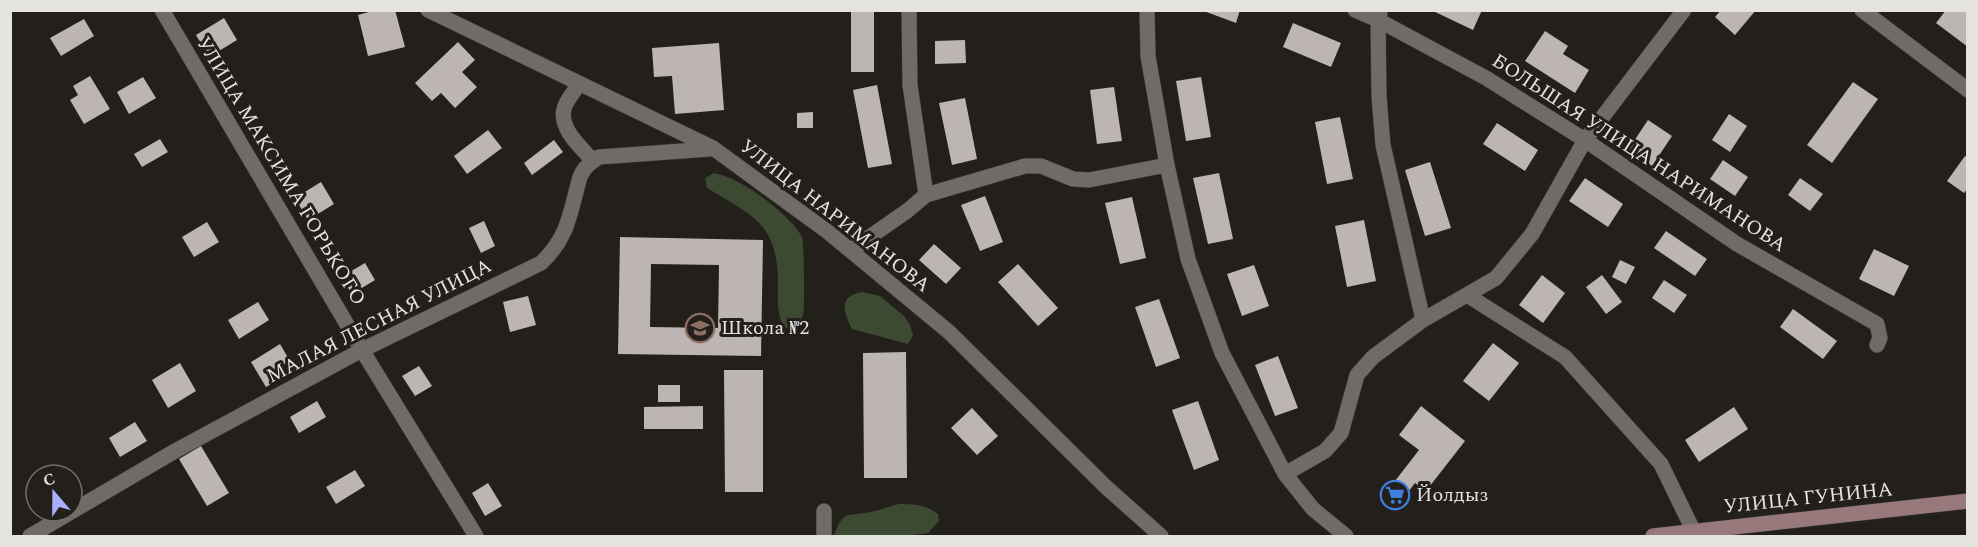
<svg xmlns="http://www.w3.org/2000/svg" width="1978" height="547" viewBox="0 0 1978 547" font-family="Spectral,serif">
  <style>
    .green { fill: #3c4a32 }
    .building { fill: #bcb5b3; fill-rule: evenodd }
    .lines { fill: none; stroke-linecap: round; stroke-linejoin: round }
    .street-casing { stroke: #3c3a37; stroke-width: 16 }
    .secondary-casing { stroke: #3c3a37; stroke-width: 16 }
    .street { stroke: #6f6c67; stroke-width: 15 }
    .secondary { stroke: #98797b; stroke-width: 15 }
    .labels { text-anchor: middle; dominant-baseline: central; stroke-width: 6; stroke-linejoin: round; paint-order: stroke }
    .street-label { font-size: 20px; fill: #e4e3e0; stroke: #23201c }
    .poi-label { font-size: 20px; fill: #e4e3e0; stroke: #23201c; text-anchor: start }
  </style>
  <rect width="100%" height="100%" fill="#23201c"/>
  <!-- green -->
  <path class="green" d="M714 173C740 177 790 214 802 237 804 241 805 310 803 315 801 321 797 326 794 331L784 327C776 312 778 297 778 281 777 222 751 215 707 188L705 178Z
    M862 292 880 296 904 316 910 325 913 335 908 344 852 329C844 312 837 297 862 292Z
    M899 504C914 504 926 505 938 514L939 521 928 533 906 536H834C844 508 847 517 871 512 880 510 890 506 899 504Z"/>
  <!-- building -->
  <path class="building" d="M376 10H395L405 47 368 56 358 15Z
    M851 10H874V72H851Z
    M1201 10H1240L1236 23Z
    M1431 10H1482L1473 30Z
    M1721 10H1756L1735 35 1715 17Z
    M1946 10H1963L1968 14V47L1936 23Z
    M224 18 237 40 209 57 196 35Z
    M84 19 94 36 61 56 50 38Z
    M1293 23 1341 43 1331 67 1283 47Z
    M1545 31 1568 46 1563 54 1589 70 1575 93 1525 61Z
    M965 40 966 63 935 64V41Z
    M458 42 475 60 462 72 477 87 455 108 441 93 432 101 415 83Z
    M719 43 724 110 675 114 672 76 654 77 652 48Z
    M90 76 110 109 84 124 70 100 78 95 73 86Z
    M143 77 156 98 129 114 117 92Z
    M1201 77 1211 137 1186 141 1176 81Z
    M1853 82 1878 99 1832 163 1807 145Z
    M877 85 892 164 868 168 853 90Z
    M1114 87 1122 141 1097 144 1090 90Z
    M965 98 977 159 952 165 939 103Z
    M813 112V128H797V113Z
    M1729 114 1747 126 1730 152 1712 140Z
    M1340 117 1353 179 1327 184 1315 122Z
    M1648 120 1672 136 1652 166 1628 150Z
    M1497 123 1538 150 1525 171 1483 144Z
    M488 130 502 148 467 174 454 156Z
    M160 139 168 152 142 167 134 154Z
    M554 140 563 152 532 175 524 163Z
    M1965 156 1968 158V188L1964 193 1947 181Z
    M1723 160 1748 177 1735 196 1710 179Z
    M1430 162 1451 228 1425 236 1405 170Z
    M1219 173 1233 239 1208 244 1193 178Z
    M1585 178 1623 204 1608 227 1569 201Z
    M1800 178 1823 194 1810 211 1788 195Z
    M321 182 334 204 308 220 295 198Z
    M985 196 1003 242 980 251 961 205Z
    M1132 197 1146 258 1120 264 1105 203Z
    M1364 220 1376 281 1347 287 1335 226Z
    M484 221 495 246 481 253 469 228Z
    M207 222 219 242 194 257 182 237Z
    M1666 231 1707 259 1695 276 1654 248Z
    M620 237 763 240 761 356 618 354ZM651 264 719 265 718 328 650 327Z
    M934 244 961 268 946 284 919 260Z
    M1874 249 1909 266 1894 296 1859 279Z
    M1620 260 1635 267 1626 284 1612 277Z
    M365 263 375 280 352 294 341 277Z
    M1018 264 1058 308 1038 326 998 282Z
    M1254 265 1269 306 1242 316 1227 274Z
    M1542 275 1565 293 1543 323 1519 305Z
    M1602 275 1622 302 1606 314 1586 287Z
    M1664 280 1687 295 1674 313 1652 298Z
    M528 296 536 325 510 332 503 302Z
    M1159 299 1180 358 1156 367 1135 307Z
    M258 302 269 320 239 339 228 320Z
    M1793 309 1837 341 1823 359 1780 327Z
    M1493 343 1519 363 1489 401 1463 381Z
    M280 344 290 361 282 365 288 374 266 387 251 362Z
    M906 352 907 478H864L863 353Z
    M1278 356 1298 408 1275 416 1255 365Z
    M180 363 196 391 168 408 152 380Z
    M419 366 432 386 415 396 402 376Z
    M724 370H763V492H725Z
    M658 385H680V402H658Z
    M317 401 326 417 299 433 290 417Z
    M1198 401 1219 460 1194 470 1172 410Z
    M703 406V429H644V407Z
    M1421 406 1465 441 1426 491 1415 483 1395 509 1381 499 1419 450 1399 435Z
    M1734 407 1748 429 1699 462 1685 440Z
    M972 408 998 436 977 455 951 428Z
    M135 422 147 441 120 457 109 438Z
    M201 446 229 493 207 506 179 459Z
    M355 470 365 486 336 504 326 487Z
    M488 483 502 506 485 516 472 493Z"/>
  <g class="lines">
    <!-- street casing -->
    <g class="street-casing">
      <path id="street" d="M162 10 362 350 476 536
        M428 10 713 148 828 232 949 332 1106 487 1161 536
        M909 10 910 85 926 195
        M1147 10 1148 56 1167 165 1188 259 1222 353 1285 474 1313 509 1346 536
        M1355 10 1378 20 1486 78 1585 140 1737 244 1877 324 1880 338 1877 345
        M1862 10 1968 90
        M1380 13 1378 20 1379 96 1383 145 1423 320
        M579 84C574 92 566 100 564 109 559 129 581 147 593 161
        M851 250 907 211 926 195 1025 166H1041L1073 179 1089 180 1167 165
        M1467 295 1565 357 1661 464 1694 532
        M1285 474 1325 451 1341 433 1357 375 1373 357 1423 320 1496 278 1532 234 1585 140 1684 10
        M30 536 175 451 362 350 541 263C569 237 570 212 580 177 584 167 590 163 599 157L710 149
        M824 536V511"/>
    </g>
    <!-- secondary casing -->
    <g class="secondary-casing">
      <path id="secondary" d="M1653 536 1968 501"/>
    </g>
    <!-- street -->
    <use href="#street" class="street"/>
    <!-- secondary -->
    <use href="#secondary" class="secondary"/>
  </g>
  <!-- icons -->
  <defs>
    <g id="school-ring" transform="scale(1.5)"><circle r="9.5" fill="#23201c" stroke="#8d6e63" stroke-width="1.5"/><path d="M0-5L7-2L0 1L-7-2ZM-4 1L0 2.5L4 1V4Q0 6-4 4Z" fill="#8d6e63"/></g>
    <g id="supermarket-ring" transform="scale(1.5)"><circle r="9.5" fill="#23201c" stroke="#3f7fe0" stroke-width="1.5"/><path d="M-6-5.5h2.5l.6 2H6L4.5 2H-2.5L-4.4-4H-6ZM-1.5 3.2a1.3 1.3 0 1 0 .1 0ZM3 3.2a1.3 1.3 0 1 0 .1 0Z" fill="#3f7fe0"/></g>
  </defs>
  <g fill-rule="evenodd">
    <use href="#school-ring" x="700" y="328"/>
    <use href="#supermarket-ring" x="1395" y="495"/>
  </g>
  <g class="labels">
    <!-- street labels -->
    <g class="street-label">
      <text transform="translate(1639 153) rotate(33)">БОЛЬШАЯ УЛИЦА НАРИМАНОВА</text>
      <text transform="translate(281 171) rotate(59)">УЛИЦА МАКСИМА ГОРЬКОГО</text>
      <text transform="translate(835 216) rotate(38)">УЛИЦА НАРИМАНОВА</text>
      <text transform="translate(379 321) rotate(-27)">МАЛАЯ ЛЕСНАЯ УЛИЦА</text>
      <text transform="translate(1808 498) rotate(-6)">УЛИЦА ГУНИНА</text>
    </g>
    <!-- poi labels -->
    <g class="poi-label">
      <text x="721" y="328">Школа №2</text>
      <text x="1416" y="495">Йолдыз</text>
    </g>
  </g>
  <!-- border -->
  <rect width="1978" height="547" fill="none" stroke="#e4e3e0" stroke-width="24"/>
  <!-- north arrow -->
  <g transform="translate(54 493) rotate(340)"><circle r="28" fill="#23201c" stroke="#706e6a" stroke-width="1.5"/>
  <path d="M0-4.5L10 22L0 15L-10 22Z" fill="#aab0fb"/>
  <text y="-9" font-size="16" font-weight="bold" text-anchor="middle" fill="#e4e3e0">С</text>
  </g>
</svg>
